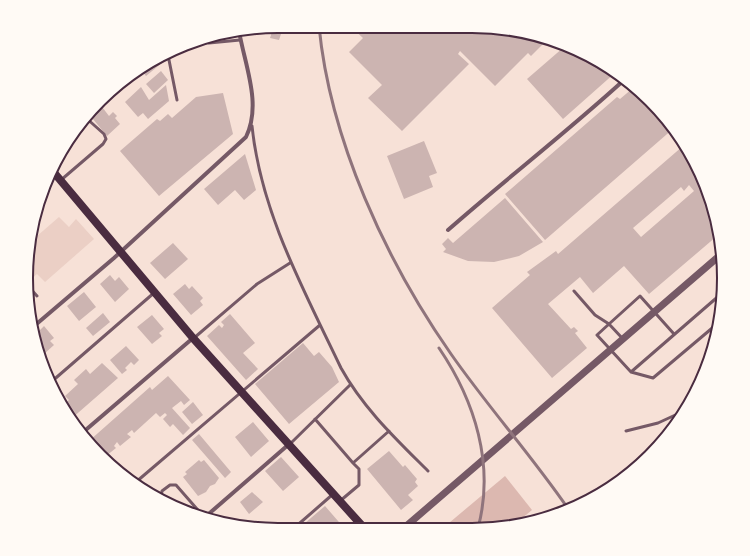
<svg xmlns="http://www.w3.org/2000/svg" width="750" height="556" viewBox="0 0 750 556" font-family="Barlow,sans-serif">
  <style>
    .green { fill: #ebcfc5 }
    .water { fill: #dcb8b0 }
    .building { fill: #ccb4b1; fill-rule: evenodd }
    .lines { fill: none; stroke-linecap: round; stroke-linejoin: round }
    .service { stroke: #755966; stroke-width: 3 }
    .minor { stroke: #755966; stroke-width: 4 }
    .tertiary { stroke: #755966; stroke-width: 7 }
    .secondary { stroke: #4a2c40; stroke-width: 8 }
    .rail { stroke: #8f747c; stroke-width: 3 }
    .rim { fill: none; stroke: #4a2c40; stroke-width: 2 }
  </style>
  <rect width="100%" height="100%" fill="#f7e1d7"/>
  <!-- green -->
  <path class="green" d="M59 217 69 227 76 219 94 239 45 282 37 274 30 280 28 278 29 243Z"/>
  <!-- water -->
  <path class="water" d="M505 476 532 510 514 525 505 528H443Z"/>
  <!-- building -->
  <path class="building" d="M350 26 488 27 537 35 548 39 531 56 528 53 495 86 460 51 458 54 469 64 402 131 368 98 382 85 349 52 363 38Z
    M272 32 281 34 279 40 270 38Z
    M564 47 612 68 616 72 563 119 527 79Z
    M160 59 163 62 146 76 142 71 143 68Z
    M161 71 168 80 154 93 146 84Z
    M166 85 169 101 148 119 143 113 138 117 125 102 141 87 149 100Z
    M633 88 672 124 674 128 545 240 505 194 617 97 620 99Z
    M223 93 233 134 159 196 120 151 157 119 160 121 168 114 172 118 196 97Z
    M99 103 109 116 113 112 117 116 115 118 120 124 107 136 88 113Z
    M424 141 437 173 429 176 433 187 404 199 387 156Z
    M683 146 715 213 717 236 649 294 624 266 593 293 580 277 548 304 571 329 574 327 578 331 575 333 587 348 552 378 492 308 530 275 527 272 556 251 558 254ZM689 185 694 191 641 237 633 228 681 187 684 191Z
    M245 154 256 190 244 200 235 190 218 205 204 189Z
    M505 198 543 242 519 256 494 262 468 261 443 252 446 249 442 244 448 238 453 243Z
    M173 243 188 259 165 279 150 263Z
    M110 275 115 281 119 277 129 289 115 302 100 284Z
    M185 284 189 289 192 286 203 298 200 301 203 305 191 315 173 294Z
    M84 292 96 307 79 321 67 306Z
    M103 313 110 322 93 336 86 328Z
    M230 314 255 343 243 353 258 369 246 380 207 336 219 325 222 328 224 325 221 322Z
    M152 315 164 329 159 333 162 336 152 344 137 327Z
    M44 326 54 338 50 341 54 345 44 354 41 351 39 353 35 335Z
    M303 343 314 356 319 352 332 367 339 382 289 424 255 384Z
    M126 346 139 360 134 365 131 362 125 368 127 370 122 374 110 360Z
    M102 363 118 378 71 419 63 405 69 400 65 396 78 384 74 380 86 369 90 374Z
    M168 376 190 400 184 405 181 401 172 408 190 428 183 435 173 424 170 427 163 419 167 415 165 413 160 417 156 413 134 433 132 430 127 434 131 437 120 446 117 442 114 446 116 448 106 456 89 441 150 387 152 390Z
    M193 402 203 415 192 424 182 412Z
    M253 422 269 441 251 457 235 437Z
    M199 434 231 472 225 478 192 440Z
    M389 451 403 467 405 465 417 479 415 482 418 486 408 495 413 500 401 510 367 469Z
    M281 457 299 477 283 491 265 471Z
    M199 460 201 462 204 460 219 478 215 484 210 486 206 492 198 496 183 477 187 474 185 472Z
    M252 492 263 502 249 514 240 502Z
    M325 506 345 529H298Z
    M222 518 226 523 230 519 235 525 217 522Z"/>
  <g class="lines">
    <!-- service -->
    <path class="service" d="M209 36V43L240 40
      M168 55 177 100
      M252 126C261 213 304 290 341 368 363 408 396 439 428 471
      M61 180 103 144 106 139 104 134 85 117
      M28 286 37 296
      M574 291 595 315 609 324 597 335 631 372 653 378 717 324
      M194 338 257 284 290 263
      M623 339 609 324 640 296 674 334
      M631 372 721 294
      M50 383 155 292
      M315 419 353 463
      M626 431 658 423 684 411
      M290 444 350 385
      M136 482 320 325
      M340 501 359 485V469L353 463 389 431
      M165 502 161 497 162 491 170 485H176L204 517
      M293 529 332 495"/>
    <!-- minor -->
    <path class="minor" d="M448 230C506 179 567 132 624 80
      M33 327 114 258 246 137C262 104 245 66 239 31
      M81 434 193 338
      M204 518 288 445"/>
    <!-- tertiary -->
    <path class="tertiary" d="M404 528 718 257"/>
    <!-- secondary -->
    <path class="secondary" d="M51 169 193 338 365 529"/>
    <!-- rail -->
    <path class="rail" d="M319 26C330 140 386 261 451 354 488 407 532 456 569 510
      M439 348C475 401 495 465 478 528"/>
  </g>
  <!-- crop -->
  <path d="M0 0H750V556H0ZM278 33H472A245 245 0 0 1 717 278V278A245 245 0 0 1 472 523H278A245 245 0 0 1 33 278V278A245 245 0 0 1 278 33Z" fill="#fffaf5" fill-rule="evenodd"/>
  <path class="rim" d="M278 33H472A245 245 0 0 1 717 278V278A245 245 0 0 1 472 523H278A245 245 0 0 1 33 278V278A245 245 0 0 1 278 33Z"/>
</svg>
